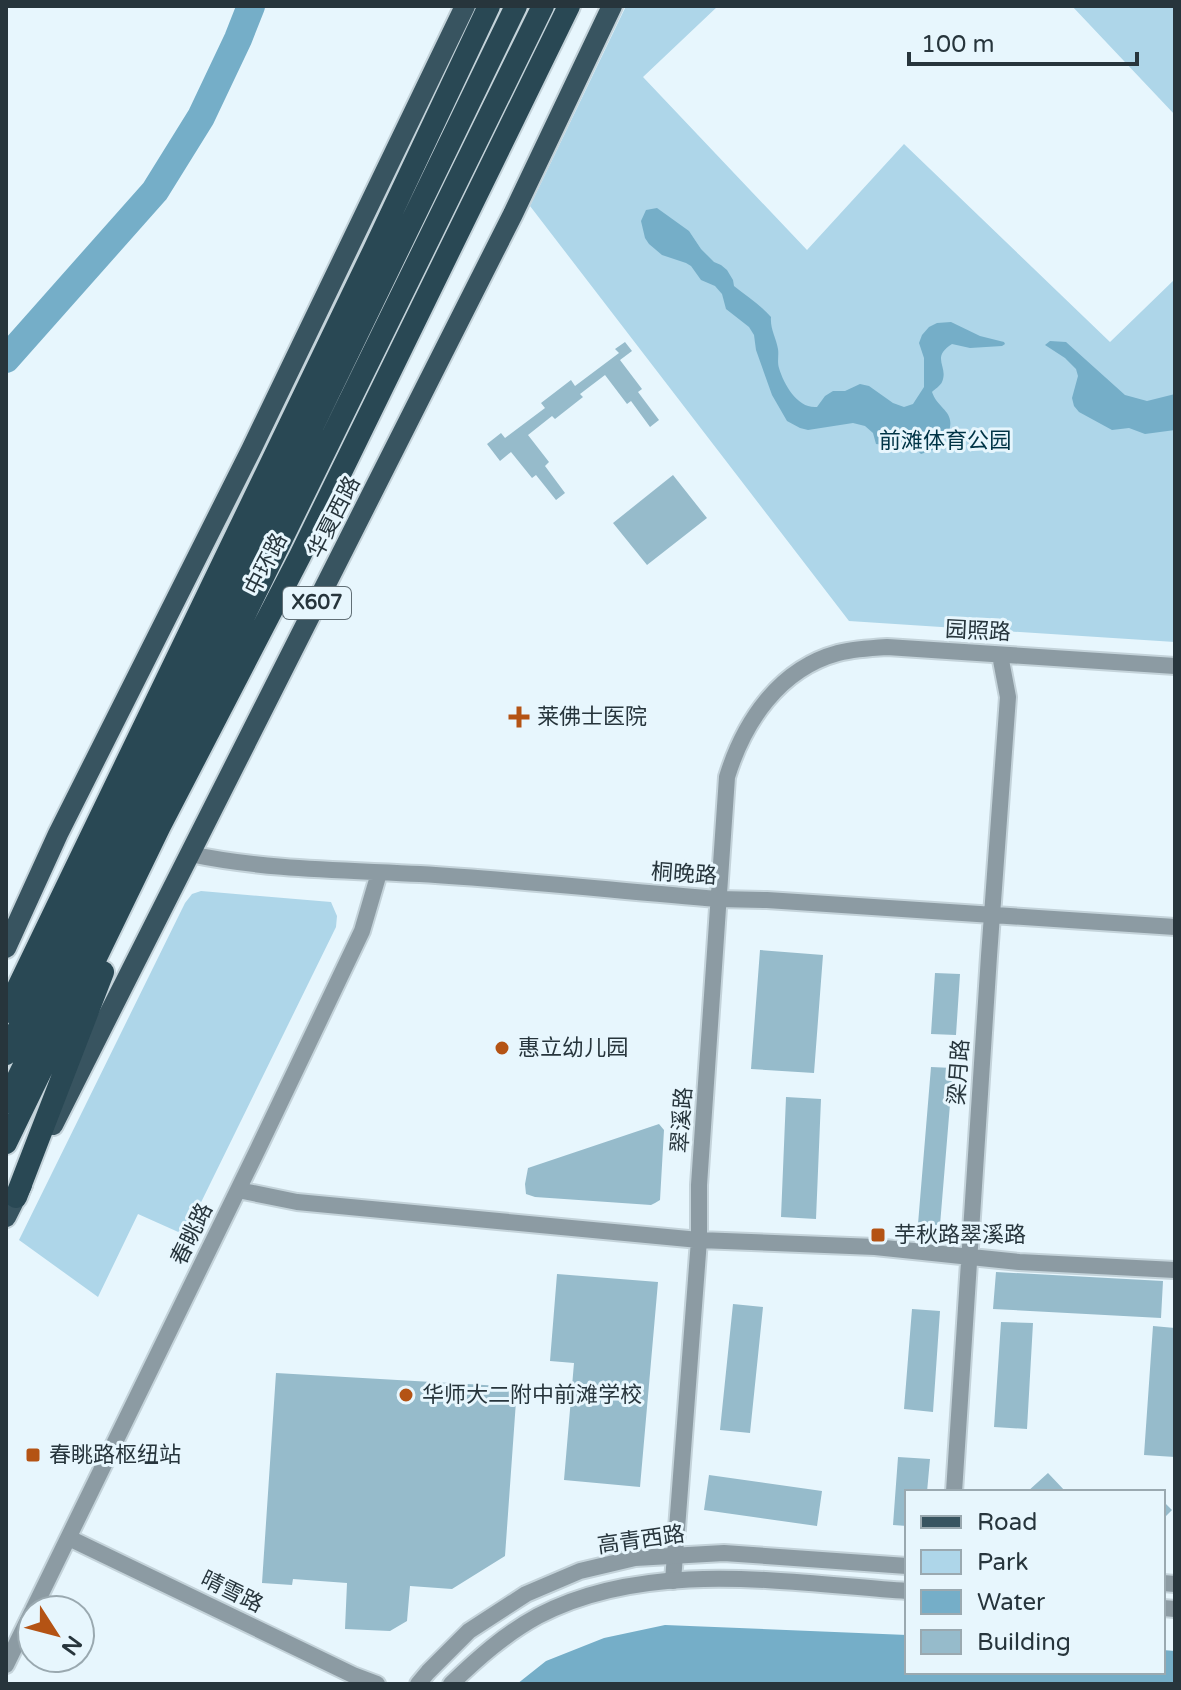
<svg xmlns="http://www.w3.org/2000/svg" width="1181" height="1690" viewBox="0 0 1181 1690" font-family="'Varela Round','Noto Sans SC',sans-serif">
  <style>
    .green { fill: #aed6e9 }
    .water { fill: #75aec8 }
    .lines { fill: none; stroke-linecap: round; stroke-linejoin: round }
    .river { stroke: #75aec8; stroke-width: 28 }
    .building { fill: #96bbcb }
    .minor-casing { stroke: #c4d3da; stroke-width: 20 }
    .tertiary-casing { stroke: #c4d3da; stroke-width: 20 }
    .primary-casing { stroke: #c4d3da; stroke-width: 24 }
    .trunk-casing { stroke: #c4d3da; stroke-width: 26 }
    .minor { stroke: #8c9ba3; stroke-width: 16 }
    .tertiary { stroke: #8c9ba3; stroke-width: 16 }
    .primary { stroke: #385460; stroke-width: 20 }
    .trunk { stroke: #294854; stroke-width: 22 }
    .poi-dot { fill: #b45314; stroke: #e7f6fd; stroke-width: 3 }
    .labels { text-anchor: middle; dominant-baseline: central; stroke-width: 6; stroke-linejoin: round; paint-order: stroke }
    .shield { fill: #e7f6fd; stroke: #616f76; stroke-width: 2 }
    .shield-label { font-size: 20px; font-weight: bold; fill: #27353c }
    .park-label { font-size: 22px; fill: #003446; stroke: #e7f6fd }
    .street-label { font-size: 22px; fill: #27353c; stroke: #e7f6fd }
    .poi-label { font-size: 22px; fill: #27353c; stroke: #e7f6fd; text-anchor: start }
  </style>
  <rect width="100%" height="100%" fill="#e7f6fd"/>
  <!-- green -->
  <path class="green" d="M626 6H718L643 77 807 250 904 144 1110 342 1175 279V642L849 621 530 206Z
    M1072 6H1175V115Z
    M201 891 331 902 337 916 336 927 185 1235 138 1214 98 1297 19 1240 185 903 192 894Z"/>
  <!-- water -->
  <path class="water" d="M657 208 689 231 701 249 714 262 721 265 727 270 733 280 734 286C746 296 761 305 771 317 770 329 776 337 778 349 779 355 777 362 779 368 784 385 798 409 817 407L825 396 833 391H845L860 384 869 386 893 403 904 407 913 404 924 387V358L919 343 922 335 929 327 937 323 951 322 980 336 1004 342 1005 344 1002 346 970 348 952 344C930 358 949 366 942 382 941 385 934 390 932 392 938 410 957 411 948 434 940 438 940 440 938 448L921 454 909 442 905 441 894 446 876 444 873 433 865 426 853 423 808 430 800 428 787 421 772 395 756 350 754 335 749 327 726 309 722 294 715 286 701 280 691 266 686 263 662 255 649 244 645 238 641 221 646 210Z
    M1050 341 1066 342 1125 395 1147 401 1175 394V430L1145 434 1129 428 1112 430 1079 412 1074 406 1072 398 1078 376 1076 369 1065 358 1045 345Z
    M665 1625 907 1635V1672H1163V1650L1175 1651V1684H517L546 1661 604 1638Z"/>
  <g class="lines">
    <!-- river -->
    <path class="river" d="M6 359 155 191 201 117 238 39 251 6"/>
  </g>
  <!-- building -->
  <path class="building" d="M625 342 632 351 620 360 642 389 638 392 659 420 650 427 631 401 627 404 605 375 580 394 583 397 555 419 552 416 528 435 549 462 545 466 565 493 556 500 536 475 532 478 511 452 500 461 487 444 501 433 505 438 545 408 541 403 571 380 575 386 619 353 615 349Z
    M673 475 707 518 647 565 613 523Z
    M760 950 823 955 814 1073 751 1069Z
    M935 973 960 974 956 1035 931 1034Z
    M931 1067 953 1068 940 1225 918 1224Z
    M786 1097 821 1099 816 1219 781 1217Z
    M659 1124 664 1130 660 1200 655 1203 651 1205 535 1197 526 1194 525 1184 528 1168Z
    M996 1272 1163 1281 1161 1318 993 1309Z
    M557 1274 658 1282 640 1487 564 1480 574 1363 550 1361Z
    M733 1304 763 1307 750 1433 720 1430Z
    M912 1309 940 1311 933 1412 904 1409Z
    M1001 1322 1033 1323 1027 1429 994 1427Z
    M1153 1326 1175 1328V1457L1144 1455Z
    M276 1373 517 1387 505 1556 452 1589 410 1586 407 1621 390 1631 345 1629 347 1583 293 1579 292 1585 262 1583Z
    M898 1457 930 1459 927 1492H907V1526L893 1525Z
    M1048 1473 1066 1492H1027Z
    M709 1475 822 1491 817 1526 704 1510Z
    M1163 1501 1172 1510 1163 1519Z"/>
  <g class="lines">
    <!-- minor casing -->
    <g class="minor-casing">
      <path id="minor" d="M190 854C266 870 343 870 420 874 520 880 619 891 718 899L767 900 1175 927
        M238 1190 297 1202 699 1240 875 1247 1019 1262 1175 1270
        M954 1492 989 956 1008 697 1000 655
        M69 1538 353 1675 377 1684
        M673 1581 699 1240V1185L727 777C744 722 779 669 838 653 854 649 870 648 887 647L1175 666
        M33 1610 258 1149 362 931 379 873
        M6 1665 32 1612"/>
    </g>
    <!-- tertiary casing -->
    <g class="tertiary-casing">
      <path id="tertiary" d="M1163 1583 1175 1584
        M1163 1608 1175 1609
        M418 1684 428 1672 469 1631 526 1594 580 1571 635 1558 724 1553 907 1566
        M451 1684C478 1658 505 1634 538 1616 648 1558 788 1583 907 1591"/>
    </g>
    <!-- primary casing -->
    <g class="primary-casing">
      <path id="primary" d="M6 948 58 834 251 450 465 6
        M53 1125 513 214 612 6
        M6 1217 22 1185"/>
    </g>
    <!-- trunk casing -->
    <g class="trunk-casing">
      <path id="trunk" d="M6 1012 373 252 489 6
        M6 1054 167 727 516 6
        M6 1102 543 6
        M6 1143 160 826 300 556 569 6
        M16 1197 103 972"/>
    </g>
    <!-- minor -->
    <use href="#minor" class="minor"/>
    <!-- tertiary -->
    <use href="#tertiary" class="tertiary"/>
    <!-- primary -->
    <use href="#primary" class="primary"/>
    <!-- trunk -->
    <use href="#trunk" class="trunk"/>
  </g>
  <!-- markers -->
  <g class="poi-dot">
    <path d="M515 705h8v8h8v8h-8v8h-8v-8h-8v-8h8z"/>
    <circle cx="502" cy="1048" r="8"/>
    <rect x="870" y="1227" width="16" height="16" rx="4"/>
    <circle cx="406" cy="1395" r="8"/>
    <rect x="25" y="1447" width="16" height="16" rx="4"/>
  </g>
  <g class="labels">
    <!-- shield labels -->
    <rect class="shield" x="283" y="587" width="68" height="32" rx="6"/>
    <g class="shield-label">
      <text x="317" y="603">X607</text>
    </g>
    <!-- park labels -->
    <g class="park-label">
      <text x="945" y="441">前滩体育公园</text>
    </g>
    <!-- street labels -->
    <g class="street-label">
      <text transform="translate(334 517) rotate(-63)">华夏西路</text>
      <text transform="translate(266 564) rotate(-63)">中环路</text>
      <text transform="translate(978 631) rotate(3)">园照路</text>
      <text transform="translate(684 874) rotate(4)">桐晚路</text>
      <text transform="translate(959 1072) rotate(-86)">梁月路</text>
      <text transform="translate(682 1120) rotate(-86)">翠溪路</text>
      <text transform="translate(192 1234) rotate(-64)">春眺路</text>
      <text transform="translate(641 1540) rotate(-8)">高青西路</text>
      <text transform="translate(232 1592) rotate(26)">晴雪路</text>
    </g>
    <!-- poi labels -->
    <g class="poi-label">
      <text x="537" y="717">莱佛士医院</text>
      <text x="518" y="1048">惠立幼儿园</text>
      <text x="894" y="1235">芋秋路翠溪路</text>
      <text x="422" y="1395">华师大二附中前滩学校</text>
      <text x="49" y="1455">春眺路枢纽站</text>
    </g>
  </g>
  <!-- border -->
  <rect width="1181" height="1690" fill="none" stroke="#27353c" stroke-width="16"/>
  <!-- legend -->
  <rect x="905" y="1490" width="260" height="184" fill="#e7f6fd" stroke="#9aa9b0" stroke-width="2"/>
  <rect x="921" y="1516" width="40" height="12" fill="#385460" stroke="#9aa9b0" stroke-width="2"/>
  <text x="977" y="1530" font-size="24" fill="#27353c">Road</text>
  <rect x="921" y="1550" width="40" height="24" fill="#aed6e9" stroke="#9aa9b0" stroke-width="2"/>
  <text x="977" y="1570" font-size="24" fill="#27353c">Park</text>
  <rect x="921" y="1590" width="40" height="24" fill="#75aec8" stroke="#9aa9b0" stroke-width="2"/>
  <text x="977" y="1610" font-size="24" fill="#27353c">Water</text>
  <rect x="921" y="1630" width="40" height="24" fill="#96bbcb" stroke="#9aa9b0" stroke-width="2"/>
  <text x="977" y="1650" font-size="24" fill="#27353c">Building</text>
  <!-- north arrow -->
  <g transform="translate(56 1634) rotate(126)"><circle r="38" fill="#e7f6fd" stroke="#9aa9b0" stroke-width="2"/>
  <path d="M0-6L14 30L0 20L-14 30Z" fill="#b45314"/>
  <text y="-12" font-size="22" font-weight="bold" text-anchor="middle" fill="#27353c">N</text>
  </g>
  <!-- scale -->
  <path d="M909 52v12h228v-12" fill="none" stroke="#27353c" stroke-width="4"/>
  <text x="921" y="52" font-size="24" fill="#27353c" stroke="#e7f6fd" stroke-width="6" paint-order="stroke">100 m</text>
</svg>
